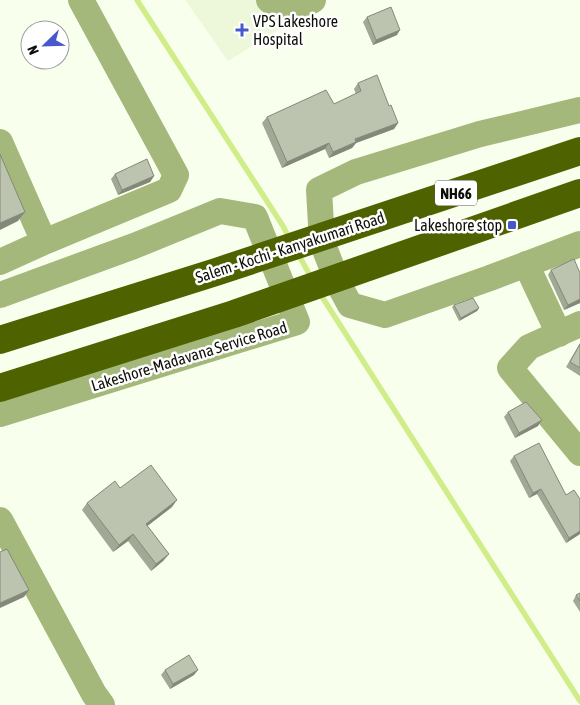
<svg xmlns="http://www.w3.org/2000/svg" width="580" height="705" viewBox="0 0 580 705" font-family="'Asap Condensed',sans-serif">
  <style>
    .built { fill: #edf7d9 }
    .lines { fill: none; stroke-linecap: round; stroke-linejoin: round }
    .stream { stroke: #d0ed8a; stroke-width: 5.5 }
    .minor { stroke: #a5b87b; stroke-width: 26 }
    .highway { stroke: #4e6200; stroke-width: 28 }
    .wall { fill: #a2a896 }
    .shaded-wall { fill: #84887a }
    .building { fill: #bcc3ae; stroke: #84887a }
    .poi-dot { fill: #4758cd; stroke: #fff; stroke-width: 2 }
    .labels { text-anchor: middle; dominant-baseline: central; stroke-width: 5; stroke-linejoin: round; paint-order: stroke }
    .shield { fill: #fff; stroke: #565752; stroke-width: 1 }
    .shield-label { font-size: 15px; font-weight: bold; fill: #0d0f08 }
    .poi-label { font-size: 16px; fill: #0d0f08; stroke: #fff; text-anchor: start }
    .street-label { font-size: 16px; fill: #0d0f08; stroke: #fff }
  </style>
  <rect width="100%" height="100%" fill="#f9ffed"/>
  <!-- built -->
  <path class="built" d="M185 0H326L228 61Z"/>
  <g class="lines">
    <!-- stream -->
    <path class="stream" d="M137 0 283 226 290 240
      M297 252 312 279
      M319 292 580 701"/>
    <!-- minor -->
    <path class="minor" d="M269 0 288 15 313 0
      M580 110 480 134 356 172 319 190 322 242 338 283 350 305 385 315 490 278 580 244
      M0 142 44 242 0 262
      M44 242 169 190 176 175 81 0
      M526 264 559 334
      M0 295 134 246 220 211 255 217 297 322 0 414
      M580 324 529 347 510 368 580 453
      M0 520 94 694 102 705"/>
    <!-- highway -->
    <path class="highway" d="M0 340 216 272 580 151
      M0 388 234 314 580 193"/>
  </g>
  <!-- wall -->
  <path class="wall" d="M367 17 397 35 373 45 363 22Z
    M358 83 389 106 398 123 394 129 356 143 352 148 329 158 325 149 282 168 262 123 267 117 334 104 356 94 354 89Z
    M115 174 154 176 150 182 118 195 111 179Z
    M551 270 580 303 564 310 548 275Z
    M454 305 479 308 477 311 459 321 452 307Z
    M580 343V376L566 367Z
    M508 412 538 426 515 438 504 417Z
    M514 456 566 495 580 534 566 543 537 494 529 498 510 461Z
    M120 488 172 507 147 526 169 554 163 561 151 571 128 541 113 552 82 510 87 503Z
    M580 593V612L573 601 576 595Z
    M165 670 194 675 170 689 161 675Z"/>
  <!-- shaded-wall -->
  <path class="shaded-wall" d="M400 30 397 35 373 45 376 40Z
    M398 123 394 129 356 143 352 148 329 158 333 152 355 139Z
    M329 143 325 149 282 168 287 162Z
    M154 176 150 182 118 195 122 190Z
    M25 212 18 221 0 230V223Z
    M580 299V303L564 310 568 305Z
    M479 308 477 311 459 321 461 318Z
    M542 420 538 426 515 438 519 433Z
    M541 489 537 494 529 498 533 493Z
    M177 500 172 507 141 531 146 524Z
    M580 531V534L566 543 569 538Z
    M133 534 128 541 113 552 119 545Z
    M169 554 163 561 151 571 156 564Z
    M29 590 24 597 0 608V603Z
    M198 670 194 675 170 689 173 684Z"/>
  <!-- building -->
  <path class="building" d="M391 7 400 30 376 40 367 17Z
    M377 75 389 106 391 105 398 123 355 139 356 142 333 152 329 143 287 162 267 117 326 90 334 104 361 91 358 83Z
    M0 154 25 212 0 223Z
    M147 159 154 176 122 190 115 174Z
    M574 259 580 273V299L568 305 551 270Z
    M473 298 479 308 461 318 454 305Z
    M580 344V368L570 362Z
    M526 402 542 420 519 433 508 412Z
    M539 443 566 495 574 490 580 499V531L569 538 541 489 533 493 514 456Z
    M151 465 177 500 146 524 169 554 156 564 133 534 119 545 87 503 115 481 120 488Z
    M7 549 29 590 0 603V552Z
    M580 593V601L576 595Z
    M189 655 198 670 173 684 165 670Z"/>
  <!-- markers -->
  <g class="poi-dot">
    <path d="M239.5 22.5h5v5h5v5h-5v5h-5v-5h-5v-5h5z"/>
    <rect x="507" y="220" width="10" height="10" rx="2.5"/>
  </g>
  <g class="labels">
    <!-- shield labels -->
    <rect class="shield" x="435" y="180.5" width="42" height="25" rx="4"/>
    <g class="shield-label">
      <text x="456" y="193">NH66</text>
    </g>
    <!-- poi labels -->
    <g class="poi-label">
      <text x="253" y="21">VPS Lakeshore<tspan x="253" dy="18">Hospital</tspan></text>
      <text x="502" y="225" text-anchor="end">Lakeshore stop</text>
    </g>
    <!-- street labels -->
    <g class="street-label">
      <text transform="translate(290 247) rotate(-18)">Salem - Kochi - Kanyakumari Road</text>
      <text transform="translate(189 356) rotate(-17)">Lakeshore-Madavana Service Road</text>
    </g>
  </g>
  <!-- north arrow -->
  <g transform="translate(45 45) rotate(247)"><circle r="24" fill="#ffffff" stroke="#9e9f9c"/>
  <path d="M0-4L9 19L0 12L-9 19Z" fill="#4758cd"/>
  <text y="-8" font-size="14" font-weight="bold" text-anchor="middle" fill="#0d0f08">N</text>
  </g>
</svg>
